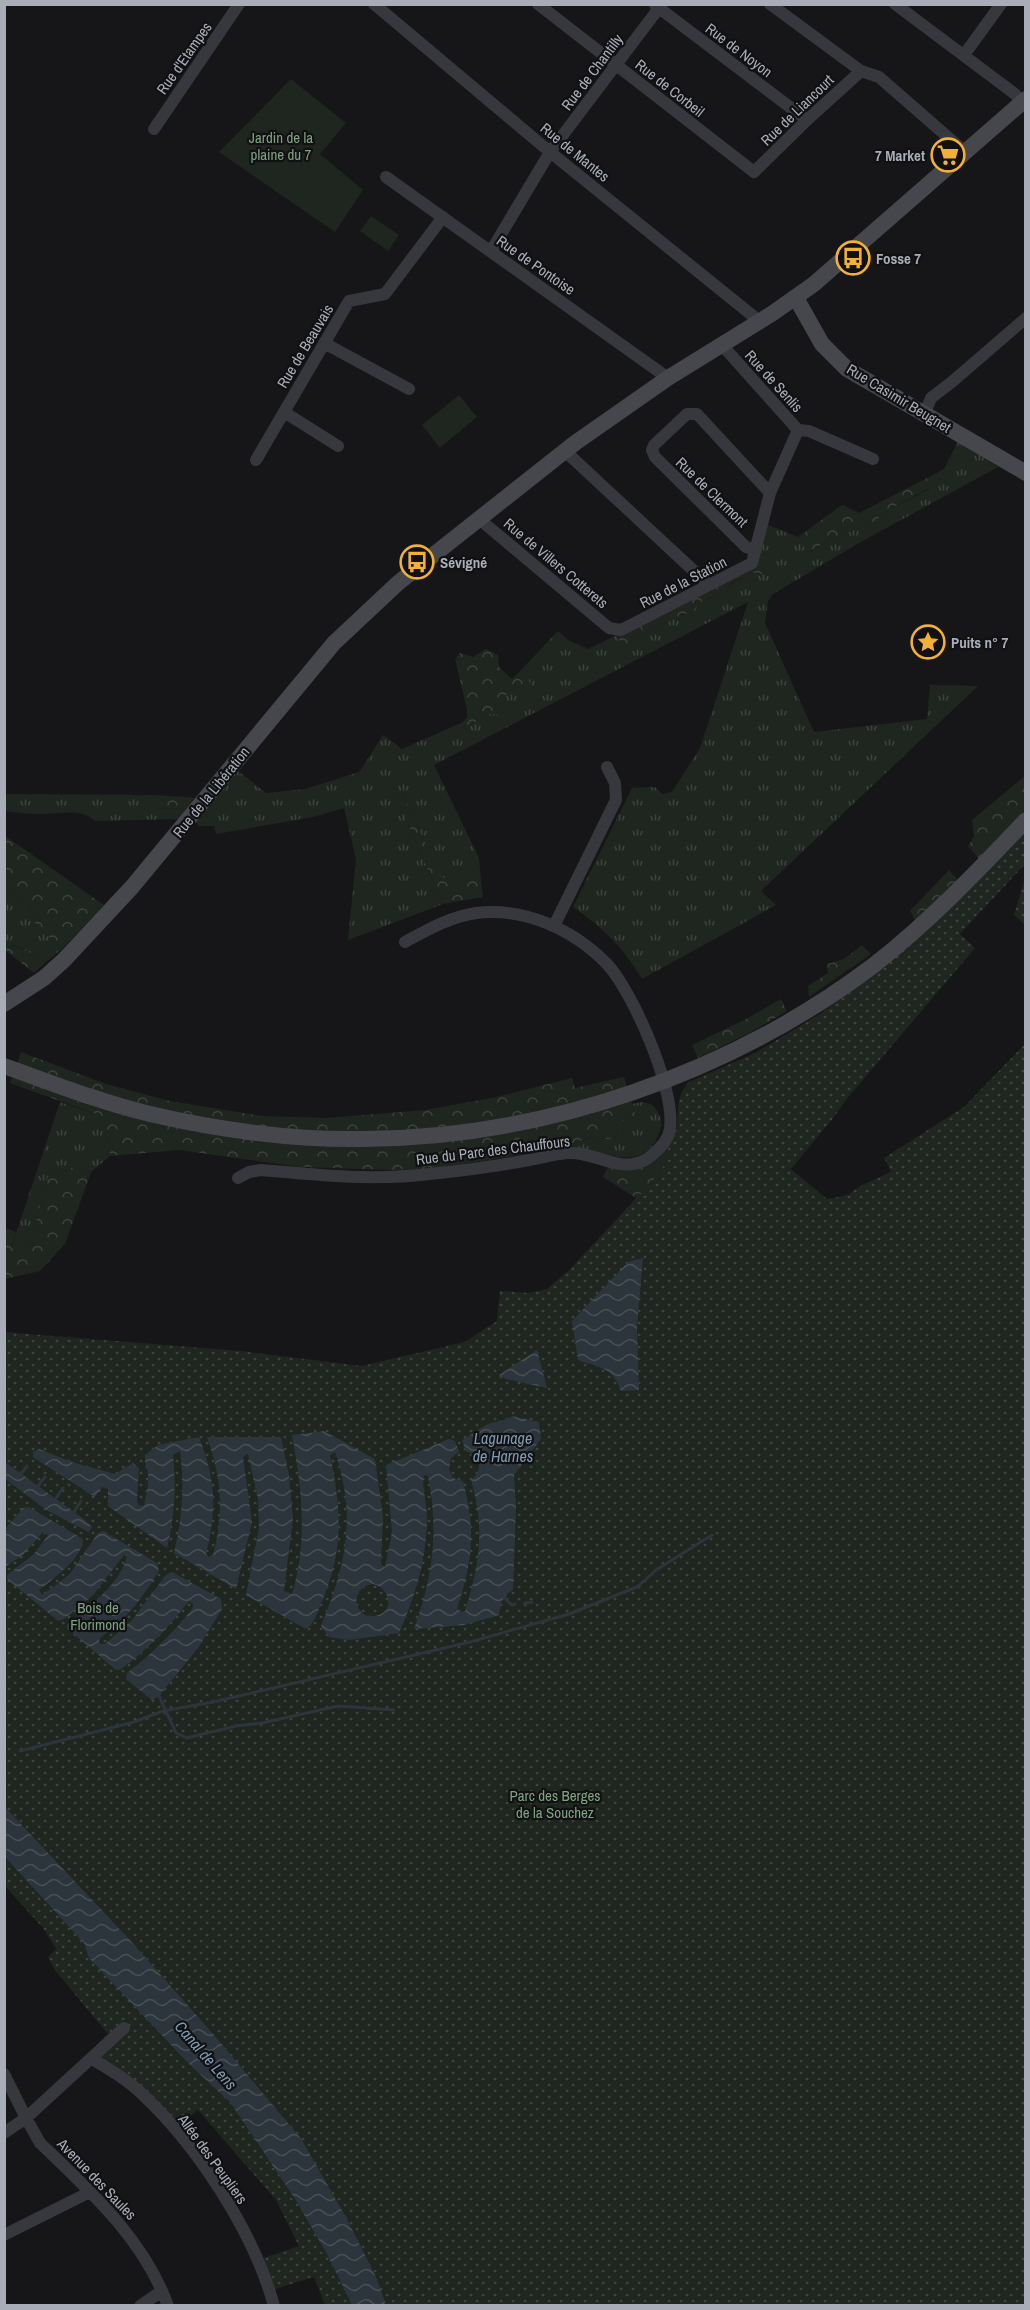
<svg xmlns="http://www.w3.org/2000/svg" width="1030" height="2310" viewBox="0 0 1030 2310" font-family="'Archivo Narrow',sans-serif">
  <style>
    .grass { fill: url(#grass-tufts) }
    .forest { fill: url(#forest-crowns) }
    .park { fill: url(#park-dots) }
    .garden { fill: #1e261f }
    .water { fill: url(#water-waves); fill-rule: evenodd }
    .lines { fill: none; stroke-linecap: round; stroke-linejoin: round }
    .stream { stroke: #2c353c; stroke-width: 3 }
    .street { stroke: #37383d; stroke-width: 12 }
    .secondary { stroke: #45474d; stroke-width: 16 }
    .labels { text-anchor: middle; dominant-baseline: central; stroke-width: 4.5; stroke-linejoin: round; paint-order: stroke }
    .street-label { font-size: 15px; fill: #a8adb8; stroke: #111113 }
    .park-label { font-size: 15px; fill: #7fa381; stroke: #111113 }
    .poi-label { font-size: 15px; font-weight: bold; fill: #a8adb8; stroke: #111113; text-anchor: start }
    .water-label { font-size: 16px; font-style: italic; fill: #7f9bb3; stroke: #111113 }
  </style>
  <defs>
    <pattern id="grass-tufts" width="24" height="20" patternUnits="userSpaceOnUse" patternTransform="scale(1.5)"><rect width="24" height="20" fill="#1e261f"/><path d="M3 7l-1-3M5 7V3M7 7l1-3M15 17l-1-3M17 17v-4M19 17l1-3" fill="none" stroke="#3c433d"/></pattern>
    <pattern id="forest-crowns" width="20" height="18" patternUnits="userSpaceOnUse" patternTransform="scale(1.5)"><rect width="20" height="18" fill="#1e261f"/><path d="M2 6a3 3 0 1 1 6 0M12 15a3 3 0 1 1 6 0" fill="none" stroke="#3c433d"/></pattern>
    <pattern id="park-dots" width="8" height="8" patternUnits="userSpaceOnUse" patternTransform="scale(1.5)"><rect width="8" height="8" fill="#1e261f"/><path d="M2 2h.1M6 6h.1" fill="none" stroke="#3c433d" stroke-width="1.8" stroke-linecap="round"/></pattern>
    <pattern id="water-waves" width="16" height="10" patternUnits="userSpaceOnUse" patternTransform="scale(1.5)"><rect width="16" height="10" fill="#2c353c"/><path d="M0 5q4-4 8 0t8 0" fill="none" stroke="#485056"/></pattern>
  </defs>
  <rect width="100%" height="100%" fill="#161618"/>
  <!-- grass -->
  <path class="grass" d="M958 441 998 467 859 543 773 594 768 601 765 623 814 732 927 719 930 685 978 686 761 891 776 905 642 979C624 948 602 927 573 907L632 788 655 787 662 794 672 792 700 748 748 602 434 765 479 858 480 870 441 879 403 793 396 796 443 904 348 940 356 859 344 808 313 817 216 834 214 826H199L196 822 198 816 237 770 266 793 305 789 353 774 360 771 383 735 402 749 461 723 465 730 486 714 510 691 532 687 521 670 558 631 568 640 588 649 617 635 622 646 679 616 692 612 699 603 723 592 731 584 752 573 765 575 757 557 766 524 798 537 809 553 832 538 871 524 887 511 929 489 927 478 944 469Z
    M4 794 154 795V808L186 809 179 819 95 821C80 807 57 815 39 814 27 814 16 812 5 811Z
    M12 891 30 906 36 926 62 949 46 962C35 953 23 952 12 943L5 944 4 892Z
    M60 1102 104 1117 110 1156 91 1172 74 1167 48 1177 29 1248H11Z
    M642 1102 651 1104C660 1113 664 1121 659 1133 644 1176 597 1150 567 1146L592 1137 615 1140 618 1121 636 1116 632 1104Z"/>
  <!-- forest -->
  <path class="forest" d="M927 478 929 488 887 511 871 524 832 538 808 553 798 537 842 505 859 513Z
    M757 557 765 562V575L752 573 731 583 723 592 699 603 692 612 679 616 622 646 617 635Z
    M486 649 498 655 499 667 512 679 521 670 533 687 517 693 510 691 504 698 505 705 502 715 486 714 465 730 461 723 467 718V710L455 659 460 653 473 657Z
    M1025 776V810L979 859 968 846 974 837 972 820Z
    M403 793 441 878 480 870 483 897 443 904 396 796Z
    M154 795 195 798 186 809 154 808Z
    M4 835 104 905 62 949 36 926 30 906 12 891 5 892Z
    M949 870 958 880 916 921 910 911Z
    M11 943C23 952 35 953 46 962L34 973 5 950V944Z
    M862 945 871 954 809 997 808 986 828 973 827 964 844 959Z
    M781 999 787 1011 749 1033 698 1058 692 1045 746 1019Z
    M21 1052 106 1084 170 1101 262 1116 327 1118 426 1110 496 1097 572 1078 575 1088 624 1077 636 1116 618 1121 615 1140 591 1137 567 1146 490 1160 425 1169 392 1170 300 1167 180 1150 110 1156 104 1117 10 1083Z
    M667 1148 673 1154 652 1182 658 1197 498 1344 362 1366 465 1342 497 1321 500 1291C514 1292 531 1295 545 1290 565 1282 619 1217 636 1198L603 1177 608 1167Z
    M74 1167 91 1172 65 1244 40 1271 5 1279V1228L16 1232 11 1247 29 1248 48 1177Z"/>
  <!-- park -->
  <path class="park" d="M1025 828V864L960 934 975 948 845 1101 834 1117 791 1169 827 1199 849 1195C858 1184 879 1179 891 1171L884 1158 964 1107 1025 1044V2305L325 2306 314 2277 275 2289 263 2258 299 2246 276 2200 198 2110 177 2127 92 2050 108 2034 54 1969 48 1957 56 1949 43 1928 5 1886 4 1332 240 1351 362 1366 465 1342 497 1321 500 1291 529 1293 547 1289 568 1271 652 1182 673 1154 667 1148C671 1140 676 1133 677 1124 679 1107 676 1096 689 1082L755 1053 820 1014 879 969Z
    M1025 878V925L1014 915Z"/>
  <!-- garden -->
  <path class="garden" d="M291 79 346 123 320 154 363 190 335 232 219 152Z
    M371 216 399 235 388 251 360 231Z
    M459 395 477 417 440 448 422 425Z"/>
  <!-- water -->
  <path class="water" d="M643 1258 637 1327 639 1390 621 1391C613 1367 600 1368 578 1360L572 1321 628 1262Z
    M537 1350 547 1388 506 1379 499 1375Z
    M512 1416 539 1422 541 1439 514 1475 516 1508 513 1590C503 1596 500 1604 499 1615L464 1625 414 1629C433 1576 439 1532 428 1476L424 1475C421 1485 428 1508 427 1521 426 1562 415 1597 399 1633L349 1640 329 1637 321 1626C346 1565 357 1517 335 1452L330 1455C342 1512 344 1552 320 1606 317 1614 314 1624 306 1629L246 1595 259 1528 258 1500 248 1454 243 1457 252 1522 236 1589 174 1553C182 1518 185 1487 180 1451L173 1455C176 1489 175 1514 167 1548L108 1506V1489L102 1487 95 1497 33 1457V1452L39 1449 72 1462 115 1474 133 1463 139 1468 137 1501 139 1506 144 1505C146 1495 149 1484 148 1474 147 1467 144 1462 145 1455L158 1445 199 1437C216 1481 217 1509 206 1554L209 1557 213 1555C224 1512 222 1479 207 1437H281L289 1475 293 1518 284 1591 292 1594C308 1541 302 1489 292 1435L324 1431 375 1459 383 1517 381 1564 385 1567 392 1532 386 1465 449 1439 455 1441 459 1452 451 1458 449 1469 453 1478 463 1481C476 1532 473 1559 457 1609L461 1612 465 1611C480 1564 485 1528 471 1480 480 1473 481 1464 476 1455L466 1451 462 1440C471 1435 480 1428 488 1424 497 1421 504 1421 512 1416ZM372 1584C390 1586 396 1613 375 1616 354 1620 348 1588 372 1584Z
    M5 1462 85 1520 92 1527 89 1532 48 1511 5 1479Z
    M29 1507 83 1539C84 1557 52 1580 39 1590L42 1595 69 1575 98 1533 103 1531 157 1563 159 1571C143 1597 127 1619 102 1636L99 1640 100 1644H105L132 1620 166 1575 172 1572 221 1599 222 1609 198 1648 159 1696 152 1700 126 1679 127 1673C152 1654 172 1634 192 1609L193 1604 189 1601C169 1627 147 1650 120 1670H116L67 1628V1625C88 1608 120 1584 127 1557L124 1555 93 1595 64 1619 58 1621 7 1579V1575L34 1554 48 1535 43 1532 23 1555 5 1567V1529L23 1508Z
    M5 1807 128 1938 215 2036 302 2140 347 2219 377 2279 386 2305H352L327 2254 295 2199 230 2102 190 2065 89 1958 84 1943 5 1857Z"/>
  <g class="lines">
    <!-- stream -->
    <path class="stream" d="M21 1474 27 1466
      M38 1486 45 1477
      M55 1499 63 1488
      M74 1512 81 1501
      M504 1598 512 1605 515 1604
      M525 1603 532 1602
      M159 1696 176 1733 187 1738 236 1726 262 1723 338 1706 394 1710
      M20 1751 134 1722 163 1711 213 1702 470 1642 569 1614 637 1587 656 1570 712 1535"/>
    <!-- street -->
    <path class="street" d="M374 4 550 152 753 316 757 323
      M538 4 754 172 807 120 861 71
      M770 4 861 71 879 77 965 152
      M895 4 1015 94 1022 102
      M655 5 807 120
      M964 55 1001 4
      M154 129 239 4
      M386 177 668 378
      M491 251 550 152 662 4
      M324 343 409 389
      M722 345 798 430 809 431 873 459
      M284 412 338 446
      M925 413 931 398 953 381 1026 318
      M565 451 709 585
      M256 460 349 301 385 294 443 217
      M478 518 609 628 621 630 752 563 770 493 798 430
      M756 550 746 547 655 457 652 450 654 445 687 414H697L770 493
      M554 926 616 800 615 783 607 767
      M238 1178 249 1172 261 1170C317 1175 373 1181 429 1174 460 1171 492 1167 523 1161 538 1159 553 1154 568 1153 596 1151 619 1175 647 1159 655 1153 664 1145 668 1136 682 1101 632 990 607 964 574 930 525 907 476 913 450 917 429 929 405 942
      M92 2059C109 2069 126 2079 141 2093 197 2145 254 2232 274 2306
      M4 2074 26 2118 40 2143C90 2191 144 2239 168 2306
      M4 2133 26 2118 124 2028
      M4 2235 90 2192
      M140 2306 162 2291"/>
    <!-- secondary -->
    <path class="secondary" d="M796 298 822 344 847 369 1026 473
      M4 1004 44 978 64 960 132 887 334 643 398 583 575 443 668 378 773 313 814 284 1026 99
      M4 1066C52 1083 100 1102 150 1114 219 1130 292 1140 363 1139 544 1138 730 1074 874 965 929 922 978 871 1026 820"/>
  </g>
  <!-- icons -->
  <defs>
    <g id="supermarket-ring" transform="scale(1.725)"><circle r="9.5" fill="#111113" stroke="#f2b134" stroke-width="1.5"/><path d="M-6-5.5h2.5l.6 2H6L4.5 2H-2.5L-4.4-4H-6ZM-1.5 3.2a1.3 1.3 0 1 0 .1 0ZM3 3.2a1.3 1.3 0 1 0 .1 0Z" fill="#f2b134"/></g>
    <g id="bus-ring" transform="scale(1.725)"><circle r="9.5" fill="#111113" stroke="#f2b134" stroke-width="1.5"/><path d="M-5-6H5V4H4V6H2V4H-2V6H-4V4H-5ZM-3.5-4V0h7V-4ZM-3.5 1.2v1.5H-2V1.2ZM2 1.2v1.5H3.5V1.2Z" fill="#f2b134"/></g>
    <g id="sight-ring" transform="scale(1.725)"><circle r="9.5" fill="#111113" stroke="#f2b134" stroke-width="1.5"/><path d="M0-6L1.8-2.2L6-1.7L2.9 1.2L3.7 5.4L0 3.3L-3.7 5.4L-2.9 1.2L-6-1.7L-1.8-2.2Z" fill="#f2b134"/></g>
  </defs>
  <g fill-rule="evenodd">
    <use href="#supermarket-ring" x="948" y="155"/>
    <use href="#bus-ring" x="853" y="258"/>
    <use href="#bus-ring" x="417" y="562"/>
    <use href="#sight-ring" x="928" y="642"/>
  </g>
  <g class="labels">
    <!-- street labels -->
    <g class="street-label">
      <text transform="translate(739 50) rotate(37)">Rue de Noyon</text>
      <text transform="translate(184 58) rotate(-55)">Rue d'Etampes</text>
      <text transform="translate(592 72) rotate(-53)">Rue de Chantilly</text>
      <text transform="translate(670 88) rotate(38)">Rue de Corbeil</text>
      <text transform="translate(797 110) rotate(-44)">Rue de Liancourt</text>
      <text transform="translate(575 152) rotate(39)">Rue de Mantes</text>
      <text transform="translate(536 265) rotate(35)">Rue de Pontoise</text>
      <text transform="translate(305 346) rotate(-59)">Rue de Beauvais</text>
      <text transform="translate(774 381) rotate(48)">Rue de Senlis</text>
      <text transform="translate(899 398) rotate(31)">Rue Casimir Beugnet</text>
      <text transform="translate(712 492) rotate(44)">Rue de Clermont</text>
      <text transform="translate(556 563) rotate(40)">Rue de Villers Cotterets</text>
      <text transform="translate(683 582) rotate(-27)">Rue de la Station</text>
      <text transform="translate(211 792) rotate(-51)">Rue de la Libération</text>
      <text transform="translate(493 1150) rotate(-7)">Rue du Parc des Chauffours</text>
      <text transform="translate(213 2159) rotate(54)">Allée des Peupliers</text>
      <text transform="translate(97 2179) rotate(46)">Avenue des Saules</text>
    </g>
    <!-- park labels -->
    <g class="park-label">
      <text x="281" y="137">Jardin de la<tspan x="281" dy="17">plaine du 7</tspan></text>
      <text x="98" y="1607">Bois de<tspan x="98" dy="17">Florimond</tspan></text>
      <text x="555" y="1795">Parc des Berges<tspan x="555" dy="17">de la Souchez</tspan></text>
    </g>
    <!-- poi labels -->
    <g class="poi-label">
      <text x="925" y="155" text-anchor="end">7 Market</text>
      <text x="876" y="258">Fosse 7</text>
      <text x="440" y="562">Sévigné</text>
      <text x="951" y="642">Puits n° 7</text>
    </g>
    <!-- water labels -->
    <g class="water-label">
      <text x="503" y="1438">Lagunage<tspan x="503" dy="18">de Harnes</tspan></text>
      <text transform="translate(206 2055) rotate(49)">Canal de Lens</text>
    </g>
  </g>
  <!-- border -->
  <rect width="1030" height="2310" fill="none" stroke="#a8adb8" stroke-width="12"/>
</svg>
